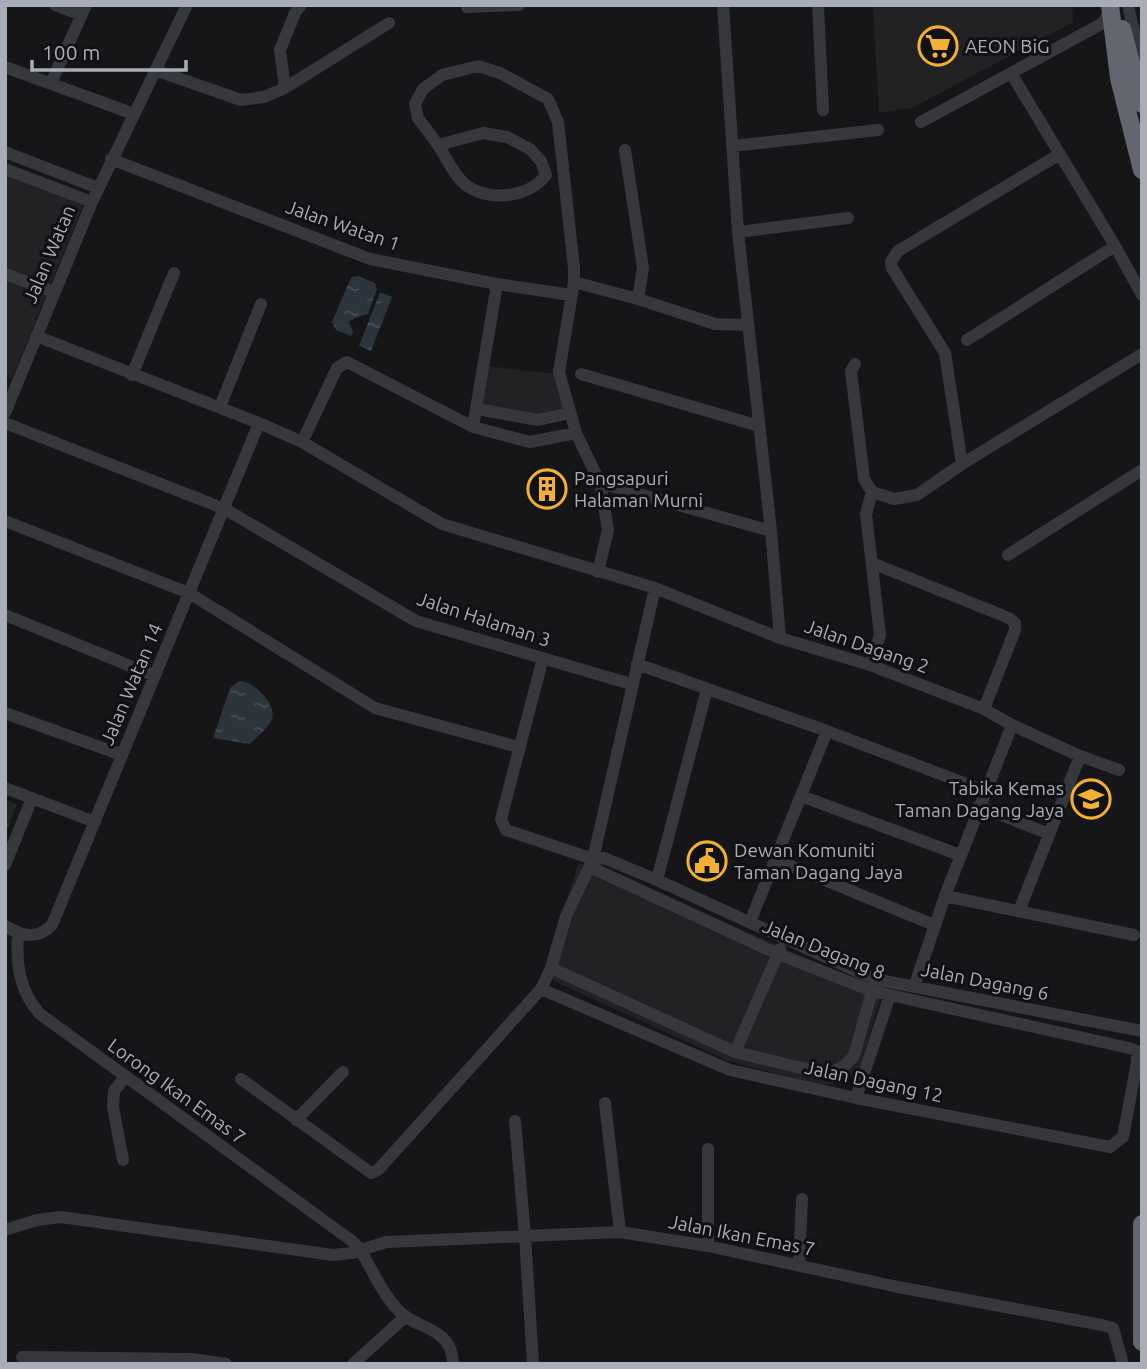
<svg xmlns="http://www.w3.org/2000/svg" width="1147" height="1369" viewBox="0 0 1147 1369" font-family="Ubuntu,sans-serif">
  <style>
    .built { fill: #222225 }
    .park { fill: url(#park-crowns) }
    .water { fill: url(#water-ripples) }
    .lines { fill: none; stroke-linecap: round; stroke-linejoin: round }
    .minor { stroke: #37383d; stroke-width: 12 }
    .highway { stroke: #63666e; stroke-width: 18 }
    .highway-bridge { stroke: #63666e; stroke-width: 18 }
    .labels { text-anchor: middle; dominant-baseline: central; stroke-width: 6; stroke-linejoin: round; paint-order: stroke }
    .poi-label { font-size: 19px; fill: #a8adb8; stroke: #111113; text-anchor: start }
    .street-label { font-size: 19px; fill: #a8adb8; stroke: #111113 }
  </style>
  <defs>
    <pattern id="park-crowns" width="20" height="18" patternUnits="userSpaceOnUse" patternTransform="scale(1.75)"><rect width="20" height="18" fill="#1e261f"/><path d="M2 6a3 3 0 1 1 6 0M12 15a3 3 0 1 1 6 0" fill="none" stroke="#3c433d"/></pattern>
    <pattern id="water-ripples" width="26" height="14" patternUnits="userSpaceOnUse" patternTransform="scale(1.75)"><rect width="26" height="14" fill="#2c353c"/><path d="M2 4q2-2 4 0t4 0M15 11q2-2 4 0t4 0" fill="none" stroke="#485056"/></pattern>
  </defs>
  <rect width="100%" height="100%" fill="#161618"/>
  <!-- built -->
  <path class="built" d="M873 5H1072L1073 22 912 108 879 113Z
    M5 173 84 203 12 378 5 376Z
    M487 366 556 374 565 410 538 416 481 406Z
    M578 864 602 866 794 953 883 989 861 1064 851 1077 832 1085 808 1082 744 1065 726 1060 543 976Z"/>
  <!-- park -->
  <path class="park" d="M5 800 17 804 5 834Z"/>
  <!-- water -->
  <path class="water" d="M358 276 375 283 377 289 368 314 355 318 349 322 353 332 351 336 336 330 332 322 349 282 352 277Z
    M380 292 392 297 371 351 359 346Z
    M239 681C253 680 277 704 272 719 269 728 256 737 250 744L213 738 230 688Z"/>
  <g class="lines">
    <!-- minor -->
    <path class="minor" d="M55 5 81 15
      M723 5 738 232 771 531 780 638
      M818 5 823 110
      M1128 5 1142 66
      M467 7 519 5
      M5 67 134 114
      M155 70 241 100 264 97 285 88 389 23
      M1011 73 1115 246 1142 295
      M51 83 86 5
      M285 88 280 50 295 13 301 5
      M921 122 1103 23 1111 9
      M438 145C446 157 455 177 466 185 488 202 529 198 546 175L541 161 530 149 507 137 483 133 438 145 418 118 415 104 423 89 442 75 478 66 500 73 548 99 558 122 574 268V282L559 372 576 433 600 483 608 530 598 572
      M732 146 878 130
      M625 150 643 268 638 299
      M5 152 98 188
      M111 159 370 259 497 284 571 295
      M5 169 92 202
      M738 232 848 218
      M5 274 54 292
      M574 282 638 299 715 324 748 325
      M36 336 259 423 302 442 442 524 655 588 780 638 870 665 984 709 1012 725 1080 756 1119 770
      M967 340 1115 246
      M855 364 851 371 864 479 872 492 894 499 917 495 962 464 1142 354
      M581 374 759 426
      M132 375 174 273
      M220 407 261 304
      M477 409 538 420 570 413
      M5 413 92 202 187 5
      M5 423 225 509 416 621 631 684
      M473 427 497 284
      M302 442 337 368 347 362 473 427 530 442 576 433
      M962 464 945 353 892 268 891 262 898 251 1060 154
      M600 483 771 531
      M5 521 189 593 375 708 518 747
      M1008 555 1142 470
      M872 563 1009 618 1015 623V630L984 709
      M5 615 155 676
      M543 658 501 819 506 830 593 859 604 858 657 880 874 979 1142 1031
      M637 664 827 731 985 791
      M870 665 880 635 866 514 872 492
      M5 713 122 755
      M5 788 95 822
      M801 796 960 855
      M979 806 1049 834
      M776 860 934 925
      M5 865 32 798
      M657 880 707 689
      M945 896 1134 935
      M1019 911 1080 756
      M750 922 827 731
      M5 926C22 936 37 940 52 925L259 423
      M18 934C16 964 19 991 40 1014L352 1241 360 1249C372 1270 382 1293 398 1310 415 1330 452 1325 453 1364
      M551 968 735 1052 810 1070 832 1072 844 1066 854 1056 872 991
      M914 987 945 896 1012 725
      M541 989 730 1070 856 1098 1110 1147 1123 1137 1137 1062V1051L1129 1048 872 991 778 954 590 867
      M735 1052 780 949
      M241 1079 371 1173 378 1170 541 989 551 968 566 916 593 859 655 588
      M856 1098 890 995
      M605 1103 620 1232
      M296 1120 343 1072
      M515 1121 525 1236 533 1364
      M708 1149V1246
      M123 1160 113 1107 114 1091 125 1077
      M5 1230 37 1220 61 1217 333 1255 352 1253 386 1242 620 1232 708 1246 898 1287 1102 1325 1113 1328 1123 1364
      M799 1264 802 1199
      M22 1357 192 1359 226 1364
      M353 1364 405 1317"/>
    <!-- highway -->
    <path class="highway" d="M1142 1224V1342"/>
    <!-- highway-bridge -->
    <path class="highway-bridge" d="M1110 5 1119 78 1142 170
      M1122 29 1142 104"/>
  </g>
  <!-- icons -->
  <defs>
    <g id="supermarket-ring" transform="scale(2.0125)"><circle r="9.5" fill="#111113" stroke="#f2b134" stroke-width="1.5"/><path d="M-6-5.5h2.5l.6 2H6L4.5 2H-2.5L-4.4-4H-6ZM-1.5 3.2a1.3 1.3 0 1 0 .1 0ZM3 3.2a1.3 1.3 0 1 0 .1 0Z" fill="#f2b134"/></g>
    <g id="building-ring" transform="scale(2.0125)"><circle r="9.5" fill="#111113" stroke="#f2b134" stroke-width="1.5"/><path d="M-4-6H4V6H1V3H-1V6H-4ZM-2.5-4.3h1.7v1.8h-1.7ZM.8-4.3h1.7v1.8H.8ZM-2.5-1h1.7V.8h-1.7ZM.8-1h1.7V.8H.8Z" fill="#f2b134"/></g>
    <g id="school-ring" transform="scale(2.0125)"><circle r="9.5" fill="#111113" stroke="#f2b134" stroke-width="1.5"/><path d="M0-5L7-2L0 1L-7-2ZM-4 1L0 2.5L4 1V4Q0 6-4 4Z" fill="#f2b134"/></g>
    <g id="civic-ring" transform="scale(2.0125)"><circle r="9.5" fill="#111113" stroke="#f2b134" stroke-width="1.5"/><path d="M-.6-6.5H3V-4.5H.6V-3L4-1V1h2V6H-6V1h2V-1L-.6-3ZM-1.2 2.5V6h2.4V2.5Z" fill="#f2b134"/></g>
  </defs>
  <g fill-rule="evenodd">
    <use href="#supermarket-ring" x="938" y="46"/>
    <use href="#building-ring" x="547" y="489"/>
    <use href="#school-ring" x="1091" y="799"/>
    <use href="#civic-ring" x="707" y="861"/>
  </g>
  <g class="labels">
    <!-- poi labels -->
    <g class="poi-label">
      <text x="965" y="46">AEON BiG</text>
      <text x="574" y="478">Pangsapuri<tspan x="574" dy="22">Halaman Murni</tspan></text>
      <text x="1064" y="788" text-anchor="end">Tabika Kemas<tspan x="1064" dy="22">Taman Dagang Jaya</tspan></text>
      <text x="734" y="850">Dewan Komuniti<tspan x="734" dy="22">Taman Dagang Jaya</tspan></text>
    </g>
    <!-- street labels -->
    <g class="street-label">
      <text transform="translate(343 225) rotate(19)">Jalan Watan 1</text>
      <text transform="translate(49 254) rotate(-67)">Jalan Watan</text>
      <text transform="translate(484 619) rotate(18)">Jalan Halaman 3</text>
      <text transform="translate(867 646) rotate(19)">Jalan Dagang 2</text>
      <text transform="translate(131 684) rotate(-67)">Jalan Watan 14</text>
      <text transform="translate(824 949) rotate(22)">Jalan Dagang 8</text>
      <text transform="translate(985 981) rotate(11)">Jalan Dagang 6</text>
      <text transform="translate(874 1081) rotate(12)">Jalan Dagang 12</text>
      <text transform="translate(177 1091) rotate(36)">Lorong Ikan Emas 7</text>
      <text transform="translate(742 1235) rotate(11)">Jalan Ikan Emas 7</text>
    </g>
  </g>
  <!-- border -->
  <rect width="1147" height="1369" fill="none" stroke="#a8adb8" stroke-width="14"/>
  <!-- scale -->
  <path d="M32 60v10h154v-10" fill="none" stroke="#a8adb8" stroke-width="3.5"/>
  <text x="42" y="60" font-size="21" fill="#a8adb8" stroke="#111113" stroke-width="5" paint-order="stroke">100 m</text>
</svg>
